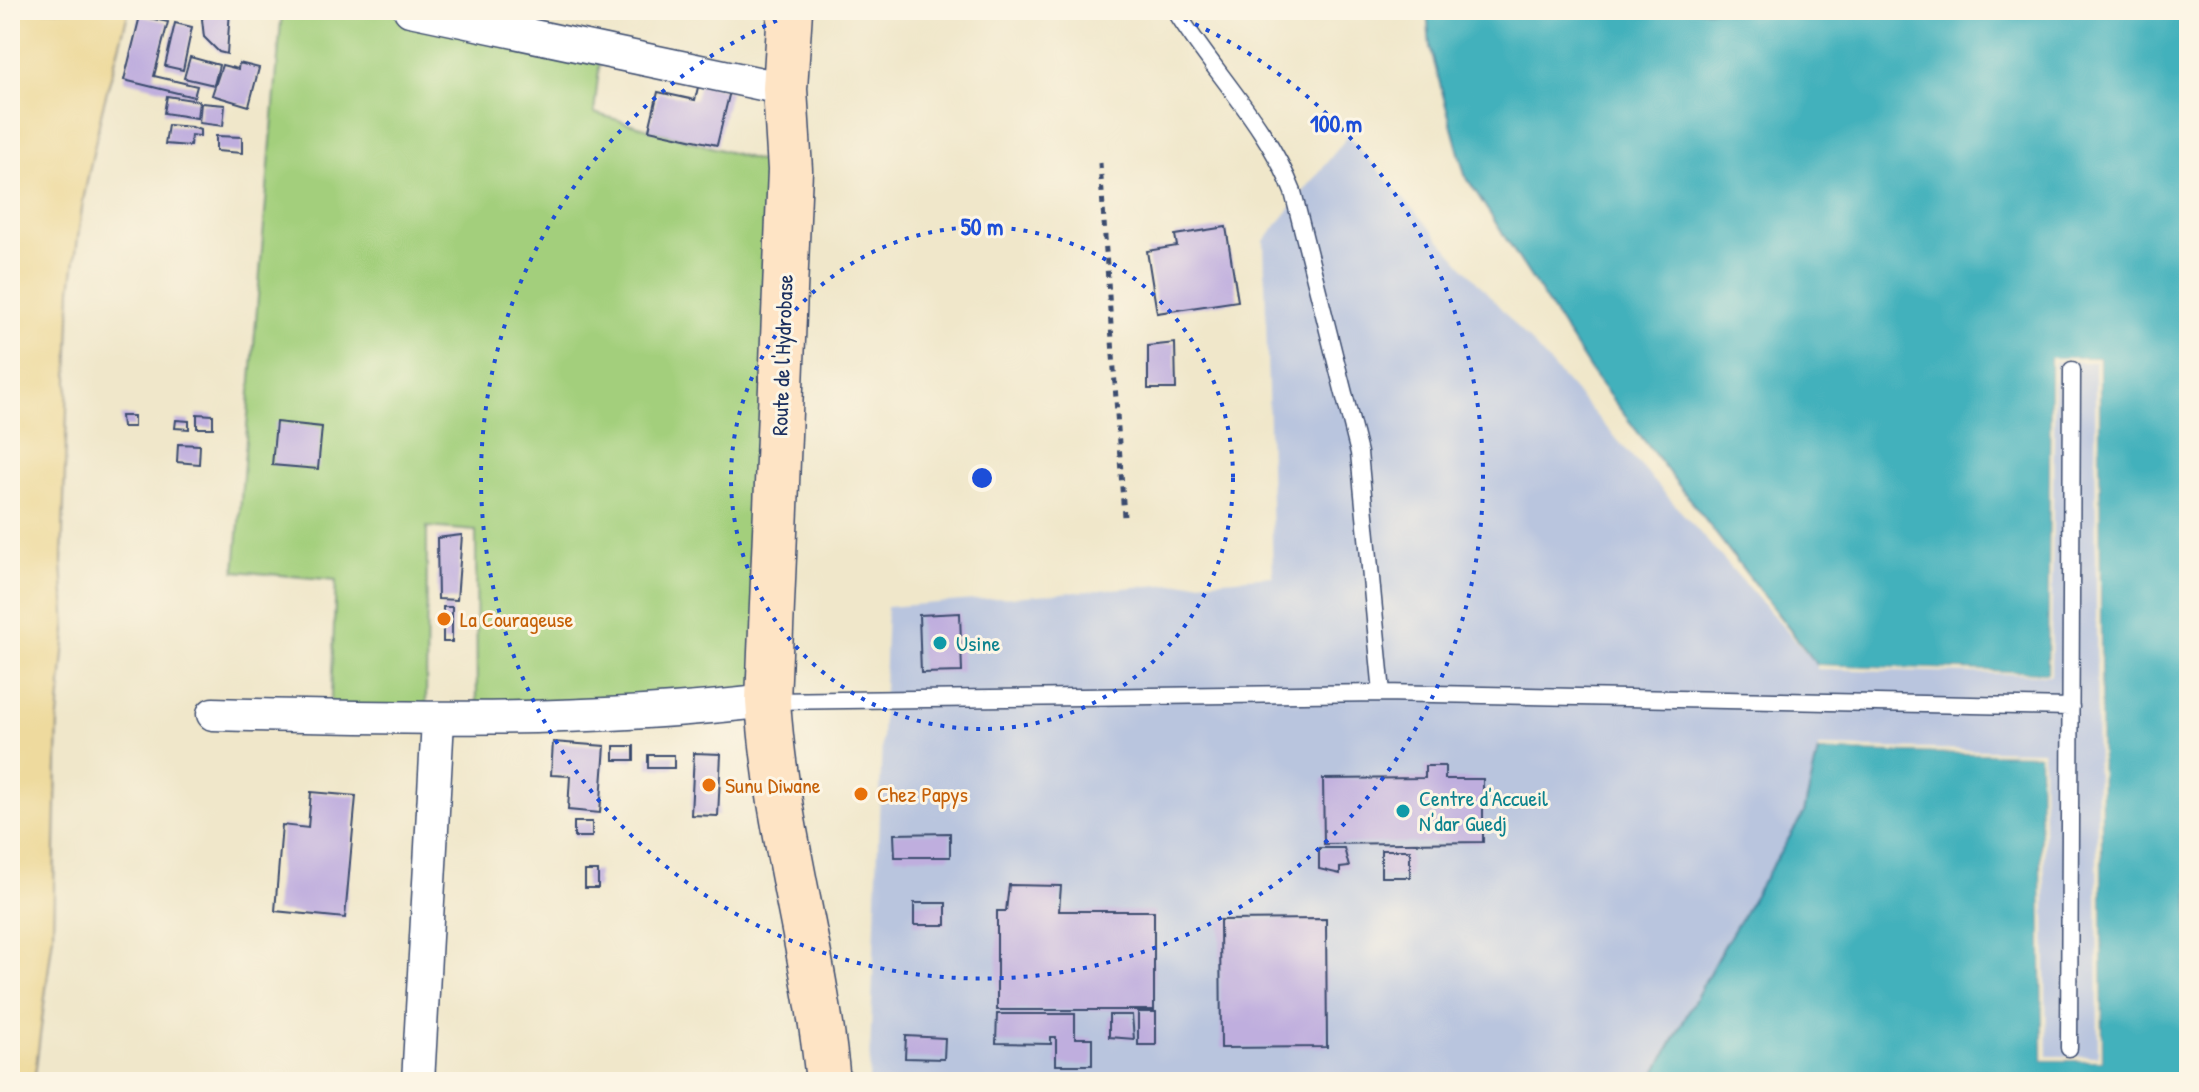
<svg xmlns="http://www.w3.org/2000/svg" width="2199" height="1092" viewBox="0 0 2199 1092" font-family="'Patrick Hand',sans-serif">
  <style>
    .industrial { fill: #b9c5de }
    .green { fill: #a3cf7c; stroke: #5f7f6d; stroke-width: 2 }
    .sand { fill: #eeda9e; stroke: #84847e; stroke-width: 2 }
    .water { fill: #42b1bc; stroke: #2e708d; stroke-width: 2 }
    .pier { fill: #f0e7ca }
    .building { fill: #bfaede }
    .lines { fill: none; stroke-linecap: round; stroke-linejoin: round }
    .lane-casing { stroke: #3b4b6e; stroke-width: 19 }
    .street-casing { stroke: #3b4b6e; stroke-width: 35 }
    .secondary-casing { stroke: #3b4b6e; stroke-width: 47 }
    .path { stroke: #3b4b6e; stroke-width: 5; stroke-dasharray: 6 6; stroke-linecap: butt }
    .lane { stroke: #fff; stroke-width: 16 }
    .street { stroke: #fff; stroke-width: 32 }
    .secondary { stroke: #fee4c5; stroke-width: 44 }
    .ring { fill: none; stroke: #1d4ed8; stroke-width: 4; stroke-dasharray: 4 8 }
    .food-dot { fill: #e8710a; stroke: #fcf5e5; stroke-width: 3 }
    .culture-dot { fill: #0f9aa8; stroke: #fcf5e5; stroke-width: 3 }
    .labels { text-anchor: middle; dominant-baseline: central; stroke-width: 6; stroke-linejoin: round; paint-order: stroke }
    .street-label { font-size: 22px; fill: #1b2f5e; stroke: #fcf5e5 }
    .food-label { font-size: 22px; fill: #c56008; stroke: #fcf5e5; text-anchor: start }
    .culture-label { font-size: 22px; fill: #0d838f; stroke: #fcf5e5; text-anchor: start }
    .centre { fill: #1d4ed8; stroke: #fcf5e5; stroke-width: 4 }
    .ring-label { font-size: 24px; text-anchor: middle; font-weight: bold; fill: #1d4ed8; stroke: #fcf5e5; stroke-width: 6; stroke-linejoin: round; paint-order: stroke }
  </style>
  <rect width="100%" height="100%" fill="#fcf5e5"/>
  <filter id="ink" filterUnits="userSpaceOnUse"><feTurbulence type="fractalNoise" baseFrequency=".0125" numOctaves="2"/><feDisplacementMap in="SourceGraphic" scale="16" xChannelSelector="R" yChannelSelector="G"/><feConvolveMatrix kernelMatrix="1 2 1 2 8 2 1 2 1" color-interpolation-filters="sRGB"/></filter>
  <filter id="wash" filterUnits="userSpaceOnUse"><feTurbulence type="fractalNoise" baseFrequency=".006" numOctaves="4" result="noise"/><feDisplacementMap in="SourceGraphic" scale="32" xChannelSelector="R" yChannelSelector="G"/><feGaussianBlur stdDeviation="1.8" result="paint"/><feColorMatrix in="noise" values="0 0 0 0 0 0 0 0 0 0 0 0 0 0 0 0 0 1.4 0 .05"/><feComposite in="paint" operator="in"/></filter>
  <g filter="url(#wash)">
    <rect width="100%" height="100%" fill="#f0e7ca"/>
    <!-- industrial -->
    <path class="industrial" d="M1348 136 1817 665 2051 358H2099L2102 1060H2043L1818 751 1804 813 1720 953 1651 1082H869L887 607 1273 576 1264 241Z"/>
    <!-- green -->
    <path class="green" d="M282 10H410L601 51 594 113 790 170 768 701 477 720 476 531 427 527 426 720 330 717 336 580 235 571Z"/>
    <!-- sand -->
    <path class="sand" d="M10 10H129L102 110 83 201 71 289 62 562 66 631 58 718 53 935 34 1082H10Z"/>
    <!-- water -->
    <path class="water" d="M1427 10H2189V1082H1651L1720 953 1804 813 1818 751 2040 754 2043 1060H2102L2099 358 2051 359 2048 673 1817 665 1593 374 1465 175 1430 47Z"/>
    <!-- pier -->
    <path class="pier" d="M2051 358H2099L2102 1060H2043L2040 754 1818 751V747L2043 751 2047 1056H2098L2095 362H2055L2051 675 1817 669V665L2048 673Z"/>
    <g id="blocks">
      <!-- building -->
      <path class="building" d="M210 10H230L227 54 219 52 204 37 202 19Z
        M504 10H558L557 14H504Z
        M140 16 168 22 154 76 197 86 194 97 124 80Z
        M175 23 192 27 183 70 165 66Z
        M190 57 219 65 214 85 184 78Z
        M239 63 259 68 249 106 212 95 222 65 238 69Z
        M699 83 730 91 717 145 649 130 658 92 695 100Z
        M167 96 199 101 197 118 164 113Z
        M201 103 225 105 223 126 199 123Z
        M168 125 192 127 200 130V136L191 135 190 146 165 144Z
        M216 136 242 137V153L216 151Z
        M1226 227 1238 301 1157 313 1147 251 1177 246 1175 235Z
        M1175 343 1176 389H1148V346Z
        M197 414 213 415V428H197Z
        M121 416H134V427H122Z
        M176 420 189 421V429L175 428Z
        M276 422 322 427 318 469 272 465Z
        M178 444 200 445 199 464 177 462Z
        M462 535 457 600 438 599 437 538Z
        M443 607H452V642H443Z
        M960 613 962 672 921 673 919 615Z
        M553 742 605 746 600 813 568 810 570 776 551 775Z
        M614 746H634V760H614Z
        M694 753 721 754 718 816 691 815Z
        M648 755H674V768H648Z
        M1425 766H1445V779H1483V842L1324 844 1323 779 1425 778Z
        M311 792 356 796 345 918 275 911 282 825 308 828Z
        M574 822H592V837H574Z
        M950 833V857H895L894 834Z
        M1319 848H1344L1349 867 1340 868V874L1319 869Z
        M1381 850H1410V877H1381Z
        M585 871H598V888H585Z
        M1009 885 1061 886 1059 911H1154V1010H997V911H1006Z
        M914 903H946V925H914Z
        M1326 919 1327 1047 1221 1048 1220 920Z
        M1138 1012H1156V1045H1138Z
        M997 1014H1075V1038H1092V1065H1056V1037H1051V1044L996 1043Z
        M1109 1015H1132L1134 1039 1109 1037Z
        M906 1036 945 1038 944 1059 905 1058Z"/>
    </g>
  </g>
  <g filter="url(#ink)">
    <use href="#blocks" fill-opacity="0" stroke="#3b4b6e" stroke-width="2"/>
    <g class="lines">
      <!-- lane casing -->
      <g class="lane-casing">
        <path id="lane" d="M1175 10C1213 72 1266 123 1293 192L1359 453 1382 693
          M768 701 1382 693 2071 707
          M2069 1048 2072 370"/>
      </g>
      <!-- street casing -->
      <g class="street-casing">
        <path id="street" d="M410 10 785 89
          M213 714C399 719 583 723 768 701
          M418 1082 438 720"/>
      </g>
      <!-- secondary casing -->
      <g class="secondary-casing">
        <path id="secondary" d="M790 10 785 89 790 170 768 701C776 829 816 954 828 1082"/>
      </g>
      <!-- path -->
      <path class="path" d="M1100 163 1124 517"/>
      <!-- lane -->
      <use href="#lane" class="lane"/>
      <!-- street -->
      <use href="#street" class="street"/>
      <!-- secondary -->
      <use href="#secondary" class="secondary"/>
    </g>
  </g>
  <!-- distance rings -->
  <g class="ring">
    <circle cx="982" cy="478" r="251"/>
    <path d="M1162 10A501 501 0 1 1 802 10"/>
  </g>
  <!-- markers -->
  <g class="food-dot">
    <circle cx="444" cy="619" r="8"/>
    <circle cx="709" cy="785" r="8"/>
    <circle cx="861" cy="794" r="8"/>
  </g>
  <g class="culture-dot">
    <circle cx="940" cy="643" r="8"/>
    <circle cx="1403" cy="811" r="8"/>
  </g>
  <g class="labels">
    <!-- street labels -->
    <g class="street-label">
      <text transform="translate(782 355) rotate(-88)">Route de l'Hydrobase</text>
    </g>
    <!-- food labels -->
    <g class="food-label">
      <text x="460" y="619">La Courageuse</text>
      <text x="725" y="785">Sunu Diwane</text>
      <text x="877" y="794">Chez Papys</text>
    </g>
    <!-- culture labels -->
    <g class="culture-label">
      <text x="956" y="643">Usine</text>
      <text x="1419" y="798">Centre d'Accueil<tspan x="1419" dy="25">N'dar Guedj</tspan></text>
    </g>
  </g>
  <circle cx="982" cy="478" r="12" class="centre"/>
  <g class="ring-label">
    <text x="1336" y="132">100 m</text>
    <text x="982" y="235">50 m</text>
  </g>
  <!-- margin -->
  <rect width="2199" height="1092" fill="none" stroke="#fcf5e5" stroke-width="40"/>
</svg>
